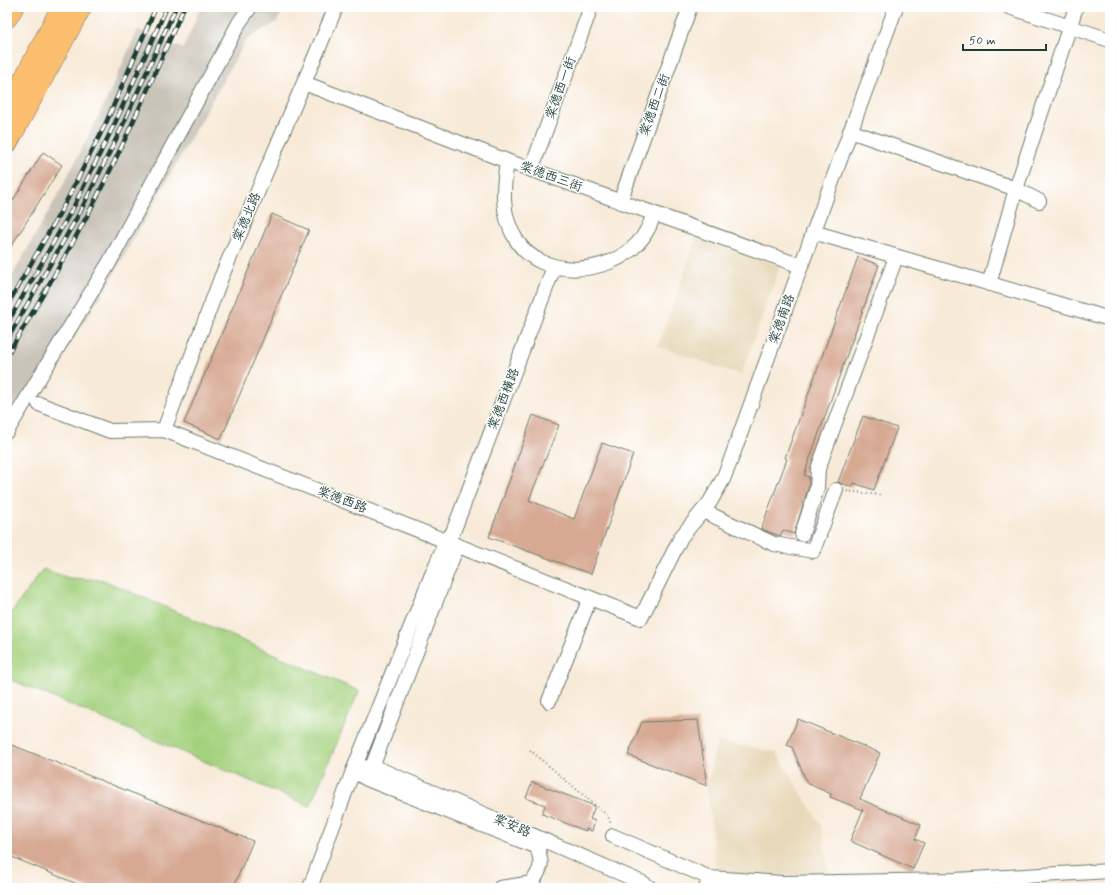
<svg xmlns="http://www.w3.org/2000/svg" width="1117" height="895" viewBox="0 0 1117 895" font-family="Mynerve,'LXGW WenKai TC',sans-serif">
  <style>
    .built { fill: #e8d9ba }
    .railway { fill: #c9c3b8 }
    .park { fill: #a4d17e; stroke: #628759 }
    .building { fill: #d7a993 }
    .lines { fill: none; stroke-linecap: round; stroke-linejoin: round }
    .minor-casing { stroke: #6b7a6d; stroke-width: 16 }
    .highway-casing { stroke: #6b7a6d; stroke-width: 22 }
    .path { stroke: #6b7a6d; stroke-width: 2; stroke-dasharray: 1 3; stroke-linecap: butt }
    .minor { stroke: #fff; stroke-width: 14 }
    .highway { stroke: #fabe6e; stroke-width: 21 }
    .rail-casing { stroke: #1f3d34; stroke-width: 4.5 }
    .rail { stroke: #fff; stroke-width: 3; stroke-dasharray: 9; stroke-linecap: butt }
    .labels { text-anchor: middle; dominant-baseline: central; stroke-width: 3; stroke-linejoin: round; paint-order: stroke }
    .street-label { font-size: 13px; fill: #1f3d34; stroke: #fff }
  </style>
  <rect width="100%" height="100%" fill="#fff"/>
  <filter id="ink" filterUnits="userSpaceOnUse"><feTurbulence type="fractalNoise" baseFrequency=".025" numOctaves="2"/><feDisplacementMap in="SourceGraphic" scale="8" xChannelSelector="R" yChannelSelector="G"/><feConvolveMatrix kernelMatrix="1 2 1 2 8 2 1 2 1" color-interpolation-filters="sRGB"/></filter>
  <filter id="wash" filterUnits="userSpaceOnUse"><feTurbulence type="fractalNoise" baseFrequency=".012" numOctaves="4" result="noise"/><feDisplacementMap in="SourceGraphic" scale="16" xChannelSelector="R" yChannelSelector="G"/><feGaussianBlur stdDeviation="0.9" result="paint"/><feColorMatrix in="noise" values="0 0 0 0 0 0 0 0 0 0 0 0 0 0 0 0 0 1.4 0 .05"/><feComposite in="paint" operator="in"/></filter>
  <g filter="url(#wash)">
    <rect width="100%" height="100%" fill="#f8ead8"/>
    <!-- built -->
    <path class="built" d="M697 237 780 266 741 375 658 346Z
      M717 741 776 752 821 825 829 875H717L707 788Z"/>
    <!-- railway -->
    <path class="railway" d="M201 7H284L277 22 246 40 109 283 7 443V285L59 193 105 103 138 29 183 49Z"/>
    <!-- park -->
    <path class="park" d="M43 569 69 578 103 580 359 691 310 806 7 678V619Z"/>
    <g id="blocks">
      <!-- building -->
      <path class="building" d="M43 152 62 165 7 253V210Z
        M272 214 309 230 221 439 184 423Z
        M858 257 879 265 804 475 809 477V486L794 534 783 530 780 536 761 529 787 459 785 458Z
        M533 415 559 425 529 500 574 519 602 443 633 454 591 574 489 537Z
        M863 416 897 428 874 490 854 483 852 487 838 482Z
        M798 719 880 753 860 799 921 825 915 839 924 843 913 869 850 841 863 810 830 797 831 794 807 783 792 747 787 745Z
        M698 720 707 786 628 755 642 722Z
        M7 743 253 841 233 888H87L7 855Z
        M532 782 595 806 590 819 595 821 592 831 586 829V831L542 814 545 805 526 798Z"/>
    </g>
  </g>
  <g filter="url(#ink)">
    <use href="#blocks" fill-opacity="0" stroke="#6b7a6d" stroke-width="1"/>
    <g class="lines">
      <!-- minor casing -->
      <g class="minor-casing">
        <path id="minor" d="M1009 7 1110 40
          M304 83 507 161 801 266
          M850 131 1016 189 1039 201
          M507 161C503 189 500 215 517 241 542 280 609 275 638 243 646 235 650 225 654 214
          M531 170 591 7
          M620 202 690 7
          M813 232 1110 319
          M989 284 1016 189 1076 7
          M39 404 110 431 164 430 641 618 681 537 710 502 723 479 730 462 801 266 896 7
          M164 430 221 278 336 7
          M7 431 109 263 239 23 250 7
          M703 511 774 544 813 551 836 490
          M802 534 817 488 818 469 896 257
          M549 701 590 598
          M353 771 372 766 643 883 650 888
          M353 771 367 779 537 847C543 865 542 867 532 883L500 888
          M369 775 457 546
          M613 836 710 878
          M310 888 353 771 428 584 446 541 453 532 554 267
          M706 888 710 878 782 883 955 880 1110 871"/>
      </g>
      <!-- highway casing -->
      <g class="highway-casing">
        <path id="highway" d="M7 17 13 7
          M7 112 62 7
          M7 143 81 7"/>
      </g>
      <!-- path -->
      <path class="path" d="M847 491 880 495
        M530 750 608 816 611 825"/>
      <!-- minor -->
      <use href="#minor" class="minor"/>
      <!-- highway -->
      <use href="#highway" class="highway"/>
      <!-- rail casing -->
      <g class="rail-casing">
        <path id="rail" d="M7 306 66 202 106 123 156 7
          M7 324 74 206 115 123 167 7
          M7 340 80 212 121 129 176 7
          M7 355C35 309 62 263 87 216 123 148 153 77 184 7"/>
      </g>
      <!-- rail -->
      <use href="#rail" class="rail"/>
    </g>
  </g>
  <g class="labels">
    <!-- street labels -->
    <g class="street-label">
      <text transform="translate(561 88) rotate(-70)">棠德西一街</text>
      <text transform="translate(655 105) rotate(-70)">棠德西二街</text>
      <text transform="translate(551 177) rotate(20)">棠德西三街</text>
      <text transform="translate(247 217) rotate(-67)">棠德北路</text>
      <text transform="translate(782 319) rotate(-70)">棠德南路</text>
      <text transform="translate(504 399) rotate(-69)">棠德西横路</text>
      <text transform="translate(342 500) rotate(21)">棠德西路</text>
      <text transform="translate(512 826) rotate(23)">棠安路</text>
    </g>
  </g>
  <!-- margin -->
  <rect width="1117" height="895" fill="none" stroke="#fff" stroke-width="24"/>
  <!-- scale -->
  <path d="M963 44v6h83v-6" fill="none" stroke="#1f3d34" stroke-width="2"/>
  <text x="969" y="44" font-size="12" fill="#1f3d34" stroke="#ffffff" stroke-width="3" paint-order="stroke">50 m</text>
</svg>
